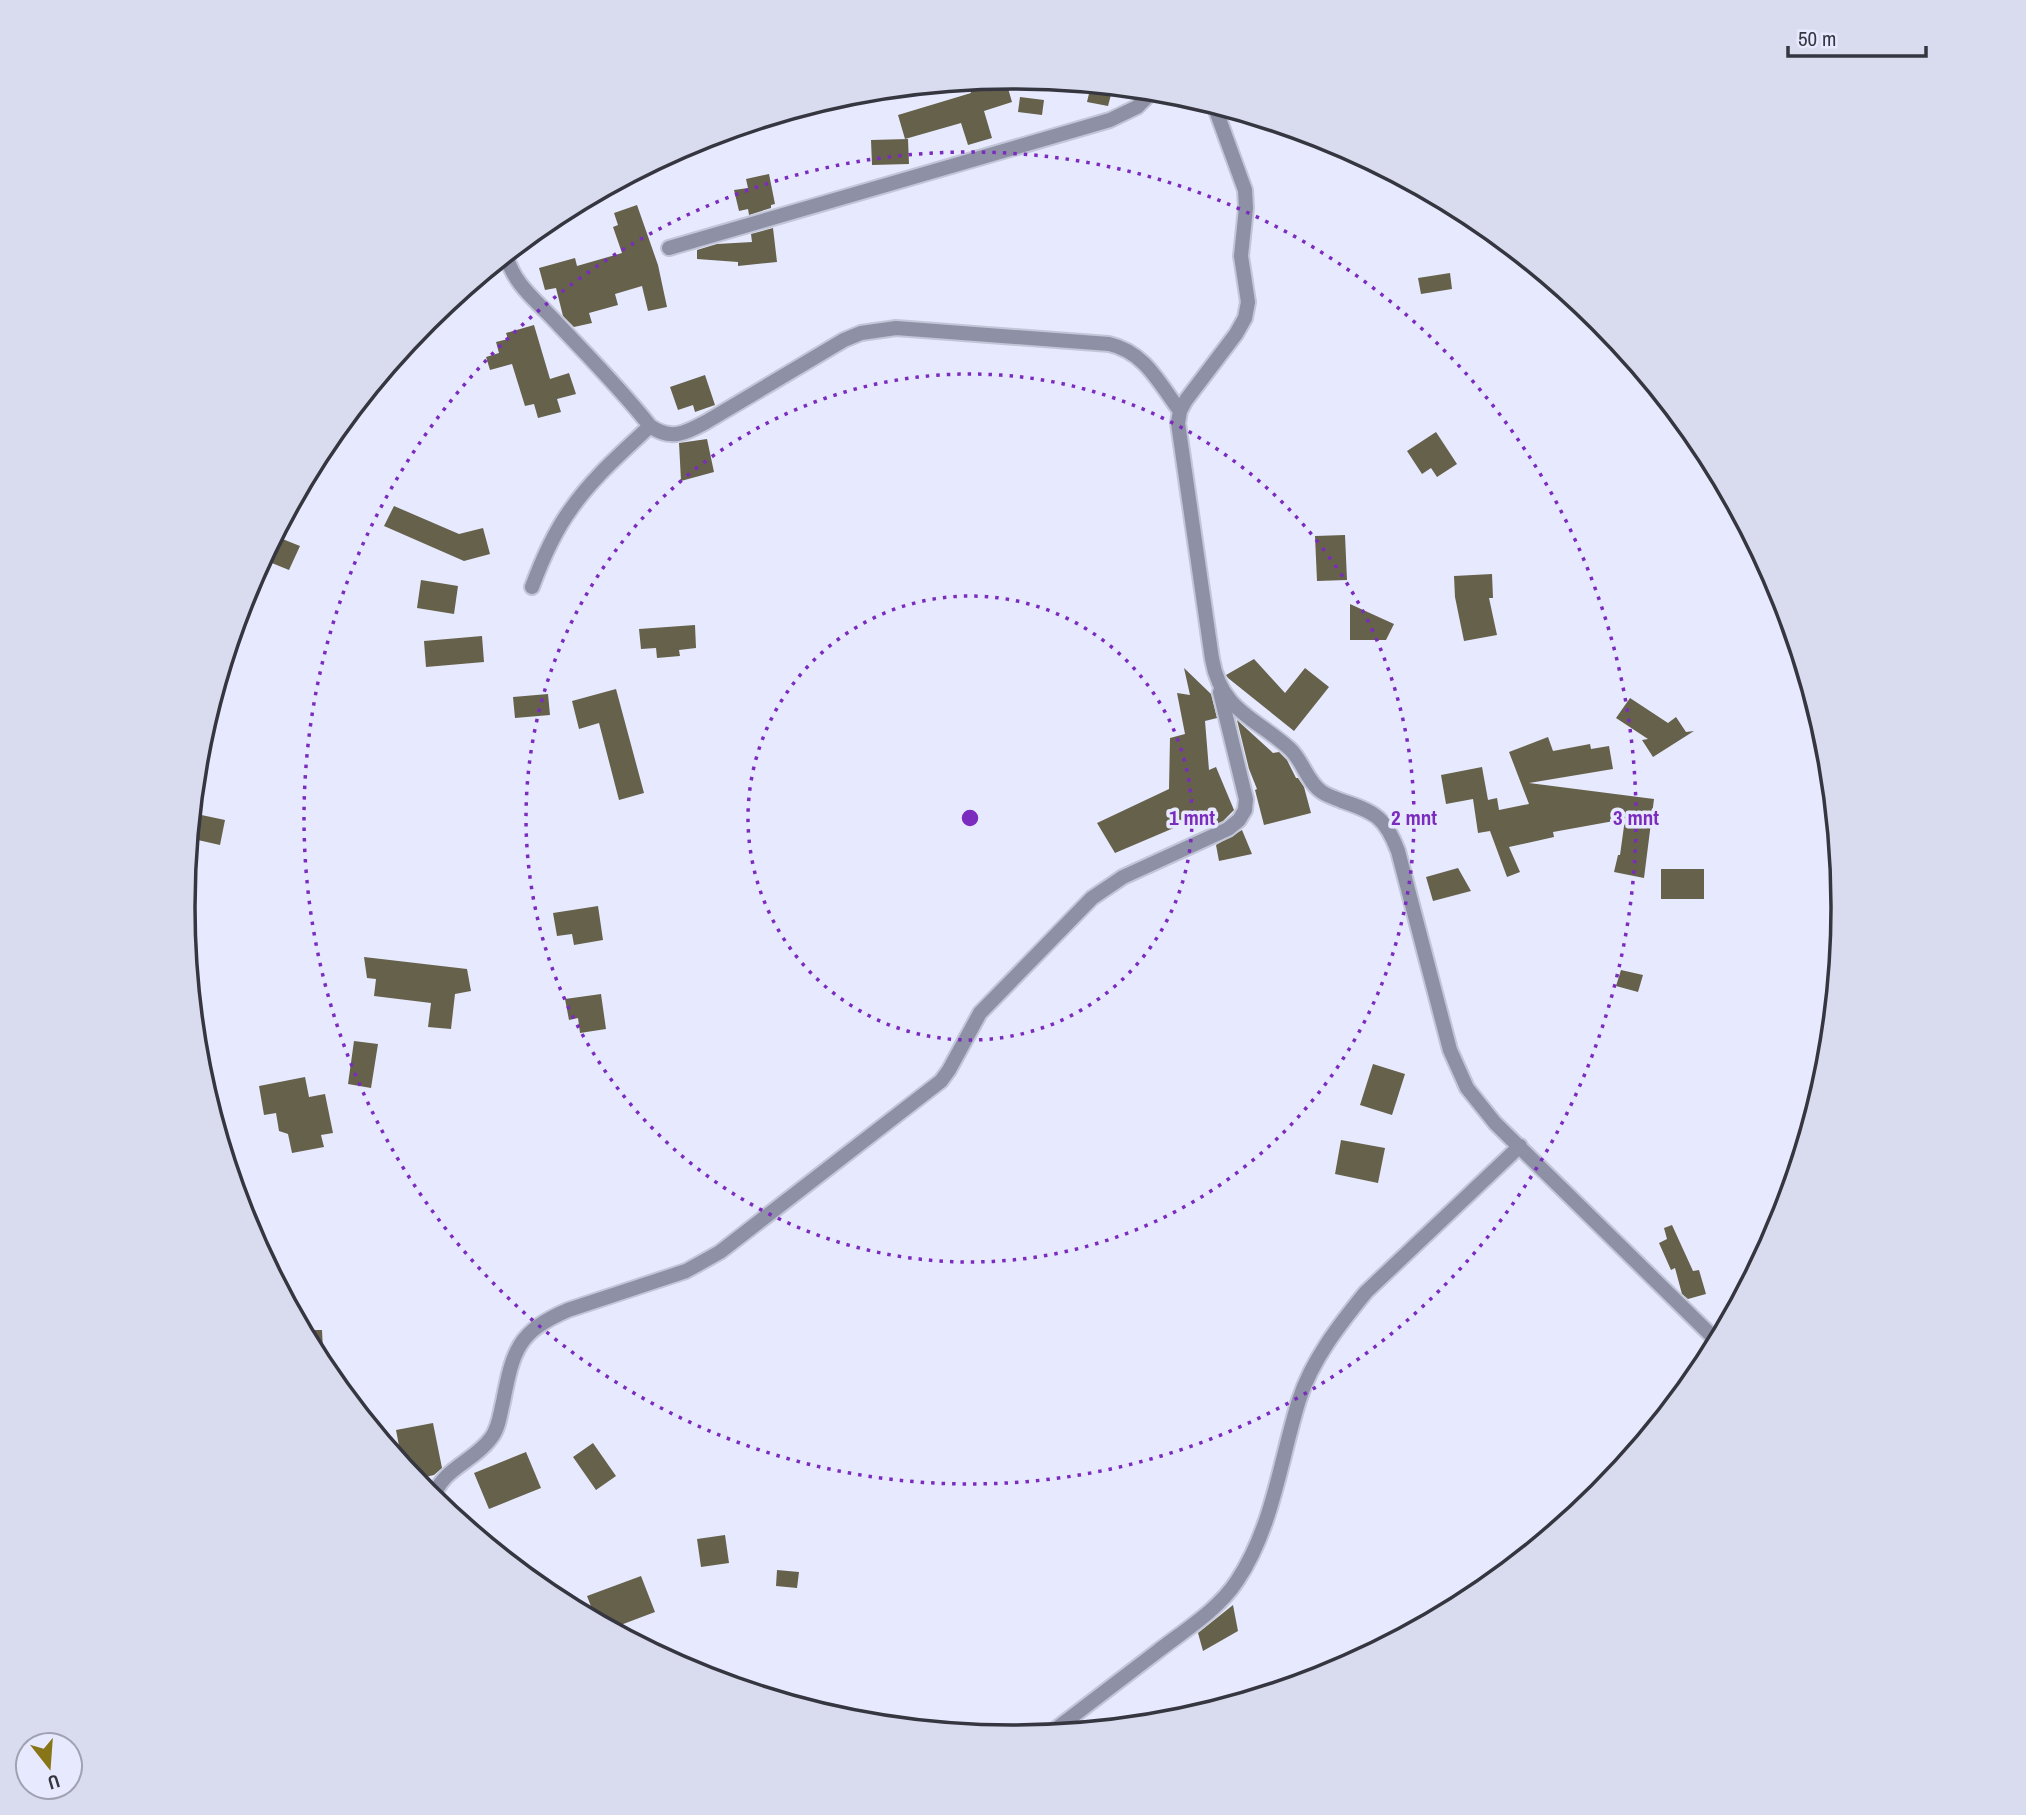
<svg xmlns="http://www.w3.org/2000/svg" width="2026" height="1815" viewBox="0 0 2026 1815" font-family="'Archivo Narrow',sans-serif">
  <style>
    .building { fill: #66614b }
    .lines { fill: none; stroke-linecap: round; stroke-linejoin: round }
    .street-casing { stroke: #c3c6d8; stroke-width: 18 }
    .street { stroke: #8e91a6; stroke-width: 14 }
    .ring { fill: none; stroke: #7b2cbf; stroke-width: 3.5; stroke-dasharray: 3.5 7 }
    .rim { fill: none; stroke: #353640; stroke-width: 3.5 }
    .centre { fill: #7b2cbf; stroke: #e7eafe; stroke-width: 3.5 }
    .ring-label { font-size: 21px; text-anchor: middle; font-weight: bold; fill: #7b2cbf; stroke: #e7eafe; stroke-width: 7; stroke-linejoin: round; paint-order: stroke }
  </style>
  <rect width="100%" height="100%" fill="#e7eafe"/>
  <!-- building -->
  <path class="building" d="M1005 78 1012 102 984 111 992 138 968 145 961 123 905 139 898 115 971 93 968 81Z
    M1091 85 1113 87 1108 106 1087 102Z
    M1020 97 1044 100 1042 115 1018 112Z
    M908 139 909 164 872 165 871 140Z
    M769 174 775 204 771 205V208L749 215 748 209 739 211 734 190 748 188 746 179Z
    M637 205 658 265 667 307 648 311 642 286 615 294 618 305 589 313 592 323 574 327 563 316 556 288 545 290 539 268 575 258 577 266 622 253 613 227 618 225 614 213Z
    M773 228 777 262 738 266V262L697 259V250L717 244 752 242 751 234Z
    M1450 273 1452 289 1421 294 1418 278Z
    M534 325 550 379 569 373 576 394 557 399 561 412 538 418 534 404 525 406 512 364 490 370 486 357 499 353 496 342 508 339 506 333Z
    M705 375 715 405 695 412 693 405 678 410 670 387Z
    M1436 432 1457 464 1437 477 1431 468 1422 474 1407 451Z
    M707 439 714 472 681 481 679 443Z
    M394 506 459 534 483 528 490 554 464 561 384 526Z
    M1345 535 1347 580 1317 581 1315 536Z
    M275 536 300 546 289 570 262 559Z
    M1492 574 1493 598H1489L1497 635 1464 641 1455 597 1454 576Z
    M421 580 458 586 454 614 417 608Z
    M1350 604 1394 624 1386 640H1350Z
    M695 625 696 648 679 650 680 656 657 658 656 648 641 649 639 629Z
    M482 636 484 662 426 667 424 641Z
    M1254 659 1285 693 1305 668 1329 687 1294 731 1228 678 1226 675Z
    M1184 668 1211 694 1217 718 1205 721 1209 770 1216 767 1234 810 1223 821 1212 826 1209 813 1115 853 1097 823 1169 789 1170 738 1185 734 1177 693 1190 695Z
    M616 689 644 793 619 800 599 723 579 729 572 701Z
    M548 694 550 715 515 718 513 697Z
    M1630 698 1668 723 1676 717 1686 732 1694 731 1653 757 1642 740 1648 739 1616 718Z
    M1237 720 1273 753 1279 752 1287 760 1296 778H1298L1304 787 1311 813 1264 825 1255 790 1257 789 1249 769Z
    M1548 737 1553 751 1590 744 1591 749 1609 746 1613 769 1529 783 1654 799 1644 878 1614 872 1618 855H1620L1625 819 1553 832 1554 837 1509 847 1520 872 1507 877 1490 831 1478 833 1473 799 1446 804 1441 775 1482 767 1488 800 1497 798 1499 810 1529 804 1509 752Z
    M192 813 225 820 220 845 189 838Z
    M1242 830 1252 854 1219 861 1216 845Z
    M1458 868 1471 891 1433 901 1426 877Z
    M1661 869H1704V899H1661Z
    M598 906 603 940 574 945 572 934 557 936 553 913Z
    M364 957 467 969 471 991 455 994 451 1029 428 1027 431 1003 374 996 376 979 367 978Z
    M1621 970 1643 975 1638 992 1616 986Z
    M601 994 606 1029 580 1033 578 1018 569 1020 565 999Z
    M354 1041 378 1044 371 1088 348 1084Z
    M1373 1064 1405 1074 1392 1115 1360 1105Z
    M305 1077 309 1097 325 1094 333 1133 321 1135 324 1147 292 1153 288 1134 279 1131 276 1113 264 1115 259 1086Z
    M1341 1140 1385 1148 1378 1183 1335 1174Z
    M1672 1225 1693 1271 1699 1270 1706 1294 1688 1299 1682 1294 1675 1268 1671 1270 1659 1243 1667 1239 1664 1228Z
    M302 1330H322L324 1370 322 1369Z
    M433 1423 442 1468 434 1475 413 1480 403 1467 396 1430Z
    M593 1443 616 1476 596 1490 573 1457Z
    M526 1452 541 1488 489 1509 474 1473Z
    M725 1535 729 1563 701 1567 697 1539Z
    M777 1570 799 1572 797 1588 776 1586Z
    M641 1576 655 1612 610 1629 597 1622 587 1596Z
    M1233 1605 1238 1631 1203 1651 1198 1633Z"/>
  <g class="lines">
    <!-- street casing -->
    <g class="street-casing">
      <path id="street" d="M1214 105 1245 190 1246 208 1241 256 1248 302 1245 318 1236 334 1186 400 1180 411 1178 423 1212 659C1221 711 1256 718 1290 749 1303 761 1307 782 1322 792 1328 796 1335 798 1342 801 1375 812 1385 817 1398 851L1450 1050 1467 1088 1495 1123 1718 1342
        M669 248 1110 120 1137 107 1153 91
        M506 255C514 285 536 300 556 322 588 356 621 389 650 426 671 441 686 433 706 422L844 340 861 333 896 328 1109 344C1145 352 1159 383 1180 411
        M532 587C542 560 554 532 571 509 593 477 623 452 650 426
        M433 1500C440 1469 474 1462 491 1438 499 1428 500 1414 503 1402 513 1351 517 1332 568 1310L686 1271 720 1252 941 1081 949 1070 980 1013 1092 898 1123 877 1228 829 1239 820 1245 810 1246 799 1220 692
        M1048 1735C1085 1707 1121 1679 1158 1651 1185 1630 1218 1610 1237 1581 1273 1527 1280 1461 1299 1400 1312 1360 1339 1325 1366 1292L1520 1146"/>
    </g>
    <!-- street -->
    <use href="#street" class="street"/>
  </g>
  <!-- distance rings -->
  <g class="ring">
    <circle cx="970" cy="818" r="222"/>
    <circle cx="970" cy="818" r="444"/>
    <circle cx="970" cy="818" r="666"/>
  </g>
  <!-- crop -->
  <path d="M0 0H2026V1815H0ZM195 907a818 818 0 1 1 1636 0a818 818 0 1 1-1636 0Z" fill="#d9dcef" fill-rule="evenodd"/>
  <path class="rim" d="M195 907a818 818 0 1 1 1636 0a818 818 0 1 1-1636 0Z"/>
  <circle cx="970" cy="818" r="10" class="centre"/>
  <g class="ring-label">
    <text x="1192" y="825">1 mnt</text>
    <text x="1414" y="825">2 mnt</text>
    <text x="1636" y="825">3 mnt</text>
  </g>
  <!-- north arrow -->
  <g transform="translate(49 1766) rotate(163)"><circle r="33" fill="#e7eafe" stroke="#a0a2b2" stroke-width="2"/>
  <path d="M0-5L12 26L0 18L-12 26Z" fill="#877518"/>
  <text y="-10" font-size="19" font-weight="bold" text-anchor="middle" fill="#353640">U</text>
  </g>
  <!-- scale -->
  <path d="M1788 46v10h138v-10" fill="none" stroke="#353640" stroke-width="3.5"/>
  <text x="1798" y="46" font-size="21" fill="#353640" stroke="#e7eafe" stroke-width="5" paint-order="stroke">50 m</text>
</svg>
